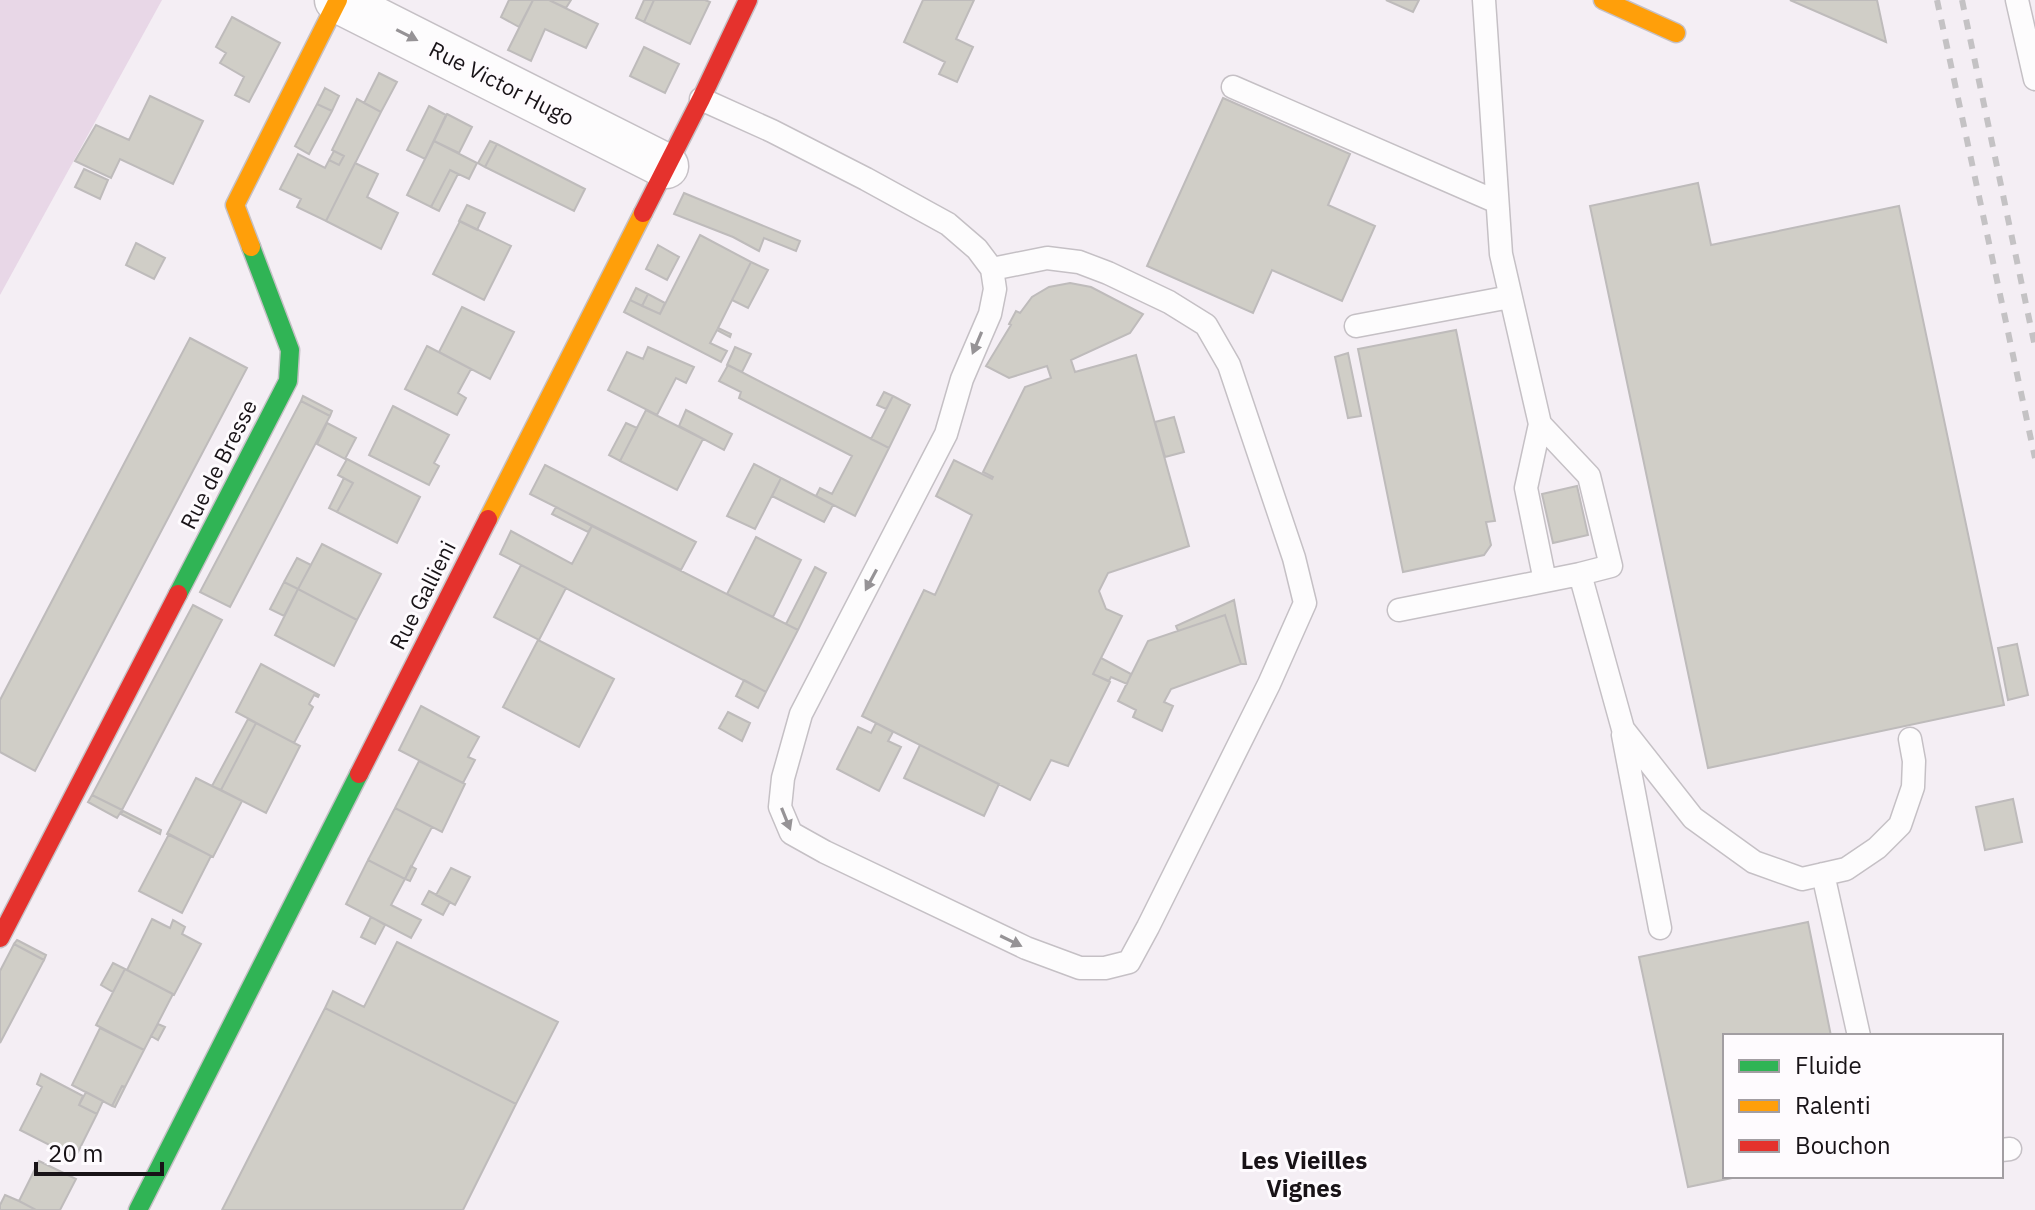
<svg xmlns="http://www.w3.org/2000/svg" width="2035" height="1210" viewBox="0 0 2035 1210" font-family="'IBM Plex Sans',sans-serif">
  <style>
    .green { fill: #e8d7e7 }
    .building { fill: #d0cec7; stroke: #bebbbb; stroke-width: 2 }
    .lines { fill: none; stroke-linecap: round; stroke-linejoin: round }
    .lane-casing { stroke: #c5c0c5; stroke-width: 25 }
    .street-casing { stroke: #c5c0c5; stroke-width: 47 }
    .fast-casing { stroke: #c5c0c5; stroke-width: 21 }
    .slow-casing { stroke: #c5c0c5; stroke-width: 21 }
    .jam-casing { stroke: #c5c0c5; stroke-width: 21 }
    .lane { stroke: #fdfcfd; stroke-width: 22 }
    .street { stroke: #fdfcfd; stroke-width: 44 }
    .fast { stroke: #30b455; stroke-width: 18 }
    .slow { stroke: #ff9f0a; stroke-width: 18 }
    .jam { stroke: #e5322d; stroke-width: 18 }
    .rail { stroke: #c4c2c4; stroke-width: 6; stroke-dasharray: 10 10; stroke-linecap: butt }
    .oneway { fill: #969396 }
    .labels { text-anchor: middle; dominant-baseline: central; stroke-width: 6; stroke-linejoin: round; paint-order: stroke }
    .street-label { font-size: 22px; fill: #181317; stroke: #fefbfe }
    .neighbourhood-label { font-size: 24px; font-weight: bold; fill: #181317; stroke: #fefbfe }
  </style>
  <rect width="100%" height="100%" fill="#f4eef4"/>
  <!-- green -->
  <path class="green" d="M0 0H162L0 295Z"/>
  <!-- building -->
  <path class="building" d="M509 0H533L519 27 501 17Z
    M533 0H549L598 24 586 48 545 29 531 61 508 50Z
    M549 0H571L566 8Z
    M644 0H654L644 22 636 18Z
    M654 0H705L710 2 690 44 644 22Z
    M923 0H974L956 39 973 47 957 82 939 74 945 62 904 42Z
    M1386 0H1419L1413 12Z
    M1790 0H1877L1886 42Z
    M232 17 280 43 249 102 235 95 244 77 220 63 226 53 216 47Z
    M644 47 679 64 665 93 630 76Z
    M379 73 397 82 381 112 364 103Z
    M325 88 339 96 332 111 317 104Z
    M150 96 203 121 173 184 120 159 111 178 75 161 96 125 129 140Z
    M1223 98 1350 154 1328 205 1375 226 1342 301 1272 270 1253 313 1147 266Z
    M357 99 381 112 326 221 297 207 301 199 280 189 298 154 325 168 329 160 339 165 344 156 332 150Z
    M317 104 332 111 309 154 295 146Z
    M429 106 446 115 425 159 407 150Z
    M447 114 472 127 459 153 434 141Z
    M434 141 477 163 469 179 450 170 431 207 407 195Z
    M490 141 497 144 485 167 478 163Z
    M497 144 585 189 574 211 485 167Z
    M334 151 344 156 339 165 329 160Z
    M355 163 378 174 367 197 398 213 381 249 326 221Z
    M84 169 108 180 100 199 75 187Z
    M450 170 458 174 439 211 431 207Z
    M1698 183 1711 245 1899 206 2004 705 1708 768 1590 206Z
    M684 193 800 241 796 251 764 238 759 251 733 237 674 214Z
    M467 205 485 213 477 230 459 221Z
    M460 221 511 246 484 300 433 274Z
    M700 235 751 262 718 328 731 334 730 337 717 330 710 343 727 351 721 362 624 312 630 300 660 314Z
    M136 243 165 258 154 279 126 265Z
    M658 245 679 257 667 280 646 269Z
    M751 262 768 270 748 308 732 300Z
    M1070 283 1091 287 1143 314 1130 333 1071 360 1075 372 1136 355 1189 546 1108 573 1099 591 1106 609 1122 616 1093 674 1110 682 1068 766 1051 760 1030 800 862 716 924 590 935 595 972 515 936 496 954 460 992 479 993 477 983 472 1025 387 1051 378 1047 366 1009 378 986 366 1011 325 1009 324 1016 311 1020 313 1032 297 1049 287Z
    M636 288 648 294 642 306 630 300Z
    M648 294 665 303 660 314 642 306Z
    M462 307 514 332 490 379 439 352Z
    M1456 330 1495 521 1486 522 1491 545 1484 555 1403 572 1358 349Z
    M190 338 247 368 35 771 0 752V700Z
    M427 346 471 369 458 393 466 398 457 415 405 389Z
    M648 347 694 367 686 383 676 378 657 415 608 390 627 352 643 359Z
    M735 347 751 354 742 372 727 365Z
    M1348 353 1361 416 1348 418 1335 357Z
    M728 365 889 448 855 516 816 496 820 488 832 494 852 456 739 398 741 392 719 381Z
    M884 392 893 396 886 409 877 405Z
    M303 396 332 411 330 416 301 401Z
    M893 396 910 405 889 448 871 439Z
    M301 401 330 416 230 607 200 592Z
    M393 406 449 435 434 463 439 466 429 485 369 455Z
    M646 410 703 439 677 490 620 461Z
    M686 410 732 434 724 450 679 426Z
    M1174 417 1184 452 1165 457 1155 422Z
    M327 423 356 438 345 459 317 444Z
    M626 423 637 428 620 461 609 455Z
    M347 459 420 497 397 543 337 512 353 483 338 475Z
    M754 464 781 478 755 529 727 516Z
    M545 465 696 542 681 570 530 494Z
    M344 478 353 483 337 512 329 508Z
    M781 478 833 505 824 522 772 496Z
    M1577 486 1588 535 1553 543 1542 494Z
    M556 507 592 526 588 532 552 514Z
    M592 526 798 630 766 692 500 554 511 531 572 564Z
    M756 537 801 560 773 617 727 594Z
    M322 544 381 574 357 620 298 589Z
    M297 558 311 565 298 589 284 582Z
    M521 565 566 588 539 640 494 617Z
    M815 567 826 573 798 630 786 624Z
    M284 582 298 589 284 616 270 609Z
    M298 589 357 620 334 666 275 635Z
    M1234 600 1246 664H1241L1225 615 1178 631 1176 626Z
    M193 605 222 620 122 810 92 795Z
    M1225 615 1241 664 1171 689 1164 702 1173 706 1162 731 1133 717 1136 710 1118 701 1148 641Z
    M538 640 614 679 579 747 503 707Z
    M2017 644 2028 695 2008 700 1998 648Z
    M1101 658 1131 674 1127 684 1111 677 1109 681 1093 674Z
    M261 664 319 695 318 697 314 695 309 704 313 707 294 743 236 712Z
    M744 680 766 692 758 708 736 696Z
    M421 706 479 737 468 757 475 760 463 783 399 750Z
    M728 712 750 723 742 741 719 728Z
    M248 719 256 723 221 790 212 786Z
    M256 723 300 746 266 813 221 790Z
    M876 723 893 732 888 741 901 747 879 791 837 769 858 727 871 733Z
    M920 745 999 784 984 816 904 778Z
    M419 761 465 784 442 832 395 808Z
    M196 778 242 801 213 857 167 834Z
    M92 795 122 810 117 818 88 802Z
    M2013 799 2022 842 1985 850 1976 807Z
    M395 808 432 827 405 879 368 860Z
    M123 811 161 830 160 834 121 814Z
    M169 834 211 856 182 913 139 891Z
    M368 860 405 879 391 905 421 920 411 938 346 904Z
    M411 866 416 869 410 881 405 879Z
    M451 868 470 877 455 905 436 895Z
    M429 891 450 902 443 915 422 904Z
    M371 917 385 925 375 944 361 937Z
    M152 919 170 928 173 920 185 927 182 934 201 944 174 995 127 970Z
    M1808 922 1831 1036H1725V1176H1742L1688 1187 1639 957Z
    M17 940 46 955 44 960 14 944Z
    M397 942 558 1022 516 1104 325 1008 333 991 364 1007Z
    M14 944 44 960 0 1043V971Z
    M113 963 125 969 113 992 101 985Z
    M125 969 173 994 144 1050 96 1025Z
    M325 1008 516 1104 463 1210H222Z
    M158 1024 165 1027 158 1040 151 1036Z
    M100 1028 144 1050 125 1087 122 1086 112 1106 72 1085Z
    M41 1074 83 1096 79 1105 97 1114 75 1158 20 1130 42 1087 37 1084Z
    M122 1086 125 1087 115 1107 112 1106Z
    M86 1092 103 1101 97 1114 79 1105Z
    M39 1161 76 1179 60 1210H36L19 1201Z
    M5 1195 19 1201 36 1210H0V1205Z"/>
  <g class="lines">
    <!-- lane casing -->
    <g class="lane-casing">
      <path id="lane" d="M1484 0 1501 254 1540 424 1526 488 1545 581 1580 574 1623 729 1693 818 1754 862 1802 879 1846 869 1877 848 1900 825 1913 787 1914 761 1910 739
        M2017 0 2035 79
        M1233 87 1497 202
        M701 99 772 131 866 179 948 224 977 249 992 269 995 289 990 314 962 379 946 434 801 714 783 778 780 807 791 833 825 852 1026 948 1080 968H1105L1129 962 1148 927 1269 684 1305 603 1294 558 1229 365 1206 325 1169 302 1108 273 1079 262 1047 258 992 269
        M1356 326 1510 297
        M1540 424 1589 476 1611 566 1580 574
        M1399 610 1545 581
        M1623 735 1660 928
        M1823 874 1859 1036
        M2001 1150 2010 1149"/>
    </g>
    <!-- street casing -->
    <g class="street-casing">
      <path id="street" d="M337 0 666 166"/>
    </g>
    <!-- fast casing -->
    <g class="fast-casing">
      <path id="fast" d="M178 594 288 381 290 350 251 247
        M138 1210 359 774"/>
    </g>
    <!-- slow casing -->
    <g class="slow-casing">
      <path id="slow" d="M1603 0 1676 33
        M251 247 235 205 338 0
        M488 519 643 213"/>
    </g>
    <!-- jam casing -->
    <g class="jam-casing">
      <path id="jam" d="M643 213 701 99 748 0
        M359 774 488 519
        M0 938 178 594"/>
    </g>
    <!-- lane -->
    <use href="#lane" class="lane"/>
    <!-- street -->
    <use href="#street" class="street"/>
    <!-- fast -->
    <use href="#fast" class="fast"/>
    <!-- slow -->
    <use href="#slow" class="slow"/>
    <!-- jam -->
    <use href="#jam" class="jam"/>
    <!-- rail -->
    <path class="rail" d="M1937 0 2035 458
      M1962 0 2035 347"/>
  </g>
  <!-- one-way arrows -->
  <defs><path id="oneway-solid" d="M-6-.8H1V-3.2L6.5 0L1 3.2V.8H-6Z" transform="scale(2)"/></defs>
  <g class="oneway">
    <use href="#oneway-solid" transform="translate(407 35) rotate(27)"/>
    <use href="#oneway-solid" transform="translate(977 343) rotate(113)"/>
    <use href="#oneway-solid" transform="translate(871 580) rotate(118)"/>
    <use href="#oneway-solid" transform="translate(786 819) rotate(68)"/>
    <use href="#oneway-solid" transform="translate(1011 941) rotate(26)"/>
  </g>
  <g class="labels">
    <!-- street labels -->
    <g class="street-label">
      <text transform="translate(502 83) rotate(27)">Rue Victor Hugo</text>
      <text transform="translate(218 464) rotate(-63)">Rue de Bresse</text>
      <text transform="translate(422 595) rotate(-63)">Rue Gallieni</text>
    </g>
    <!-- neighbourhood labels -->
    <g class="neighbourhood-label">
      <text x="1304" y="1160">Les Vieilles<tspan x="1304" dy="28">Vignes</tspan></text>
    </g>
  </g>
  <!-- legend -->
  <rect x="1723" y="1034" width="280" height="144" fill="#fefbfe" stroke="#a29ea2" stroke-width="2"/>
  <rect x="1739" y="1060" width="40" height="12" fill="#30b455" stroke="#a29ea2" stroke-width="2"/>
  <text x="1795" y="1074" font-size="24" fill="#181317">Fluide</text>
  <rect x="1739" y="1100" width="40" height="12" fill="#ff9f0a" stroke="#a29ea2" stroke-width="2"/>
  <text x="1795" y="1114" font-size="24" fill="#181317">Ralenti</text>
  <rect x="1739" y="1140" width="40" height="12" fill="#e5322d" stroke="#a29ea2" stroke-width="2"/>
  <text x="1795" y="1154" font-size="24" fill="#181317">Bouchon</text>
  <!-- scale -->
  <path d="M36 1162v12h126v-12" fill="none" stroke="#181317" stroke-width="4"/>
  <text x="48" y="1162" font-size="24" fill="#181317" stroke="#fefbfe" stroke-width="6" paint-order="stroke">20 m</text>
</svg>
